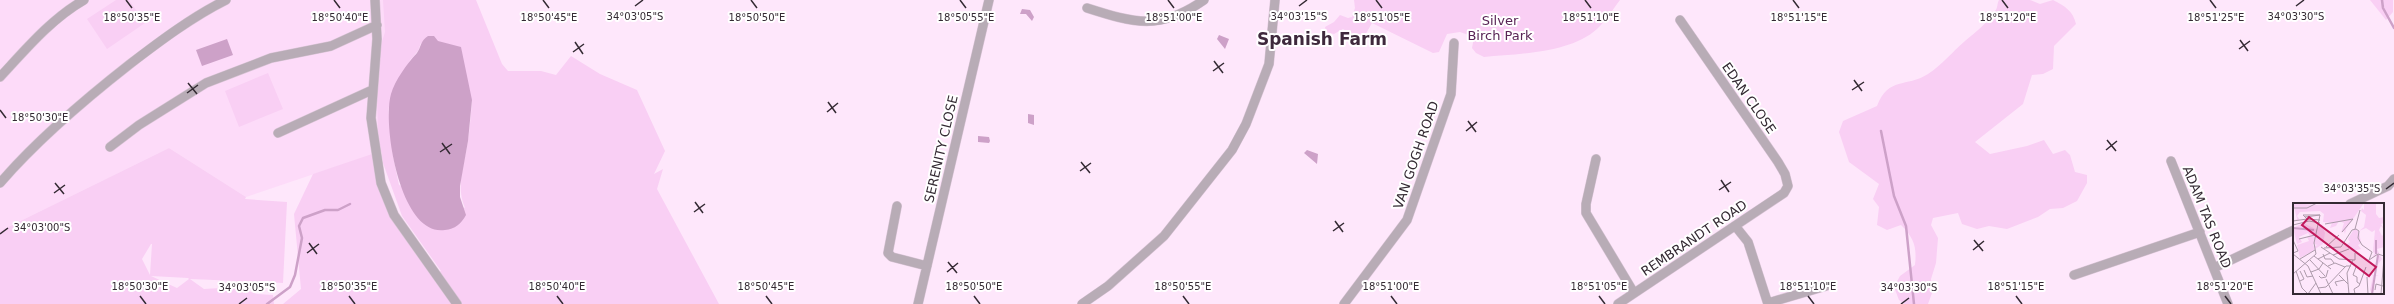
<svg xmlns="http://www.w3.org/2000/svg" width="2394" height="304" viewBox="0 0 2394 304" font-family="'DejaVu Sans',sans-serif">
  <style>
    .built { fill: #fddbf9 }
    .green { fill: #f9cff4; fill-rule: evenodd }
    .water { fill: #cda1c8 }
    .lines { fill: none; stroke-linecap: round; stroke-linejoin: round }
    .stream { stroke: #cda1c8; stroke-width: 2.5 }
    .minor-casing { stroke: #dac5d7; stroke-width: 10 }
    .minor { stroke: #b8acb6; stroke-width: 9 }
    .ticks { fill: none; stroke: #342a33; stroke-width: 1.5 }
    .labels { text-anchor: middle; dominant-baseline: central; stroke-width: 4; stroke-linejoin: round; paint-order: stroke }
    .park-label { font-size: 13px; fill: #592456; stroke: #fff }
    .street-label { font-size: 13px; fill: #342a33; stroke: #fff }
    .district-label { font-size: 17px; font-weight: bold; fill: #3e293c; stroke: #fff }
    .inset-river { fill: none; stroke: #cda1c8; stroke-width: 2 }
    .inset-road { fill: none; stroke: #ad9bab; stroke-width: 1 }
    .view { fill: #c2185b; fill-opacity: 0.15; stroke: #c2185b; stroke-width: 2 }
    .inset-edge { fill: none; stroke: #342a33; stroke-width: 2 }
    .ticks-label { font-size: 10px; text-anchor: middle; fill: #342a33; stroke: #fff; stroke-width: 4; stroke-linejoin: round; paint-order: stroke }
  </style>
  <rect width="100%" height="100%" fill="#fee7fb"/>
  <!-- built -->
  <path class="built" d="M0 0H411L421 138 246 197 169 148 0 231Z"/>
  <!-- green -->
  <path class="green" d="M116 0H129L145 23 107 49 87 19Z
    M383 0H476L502 64 508 71H541L556 75 571 56 600 74 637 90 665 151 654 174 663 169 657 189 719 304H460L438 273 441 271 402 216 383 163 378 132 377 97 374 87 377 58 385 32ZM421 43 472 100C471 113 470 127 468 140 465 164 455 185 465 208L399 185 393 156 388 109 410 60 418 51Z
    M1354 0H1620C1613 9 1606 21 1597 29 1571 53 1518 54 1484 57L1476 53 1472 48 1474 37 1460 32 1447 34 1439 52 1433 53 1372 23 1364 37 1351 34 1343 29 1334 34 1326 32 1325 27 1334 22 1340 15 1348 18 1352 17 1355 8Z
    M1999 0H2030L2040 4 2053 0C2065 6 2073 11 2076 24L2054 46 2053 69 2043 74 2032 75 2023 104 1975 142 1990 154 2027 146 2044 140 2053 154 2065 150 2070 155 2075 172 2087 175V183L2077 201 2063 208 2050 209 2038 217 2007 229 1989 226 1977 229 1962 224 1958 213 1933 218 1931 225 1938 238 1936 263 1931 279 1932 293 1928 304H1905L1899 300 1894 287 1900 276 1915 265C1917 247 1914 238 1901 225L1887 230 1877 225 1879 207 1873 199 1879 184 1849 162 1839 132 1843 121 1877 106C1889 76 1906 88 1928 74 1942 65 1952 52 1965 41 1976 32 1987 23 1995 11 1998 8 1997 3 1999 0Z
    M2370 0H2393V12L2386 20Z
    M268 73 283 109 239 127 225 91Z
    M169 148 246 197 245 199 287 202 283 283 190 279 204 289 237 287 257 294 273 295 274 304H0V231ZM151 244H152L150 275 142 259ZM151 276 188 278 189 279 177 288Z
    M372 154 378 183 453 304H283L301 289 294 214 313 174Z"/>
  <!-- water -->
  <path class="water" d="M1022 9 1030 10 1034 17 1032 21 1026 14H1020Z
    M1219 35 1229 39 1225 49 1217 39Z
    M428 36H434L438 41 461 47 472 100 468 141 460 186V197L466 215C461 224 455 229 445 230 400 237 382 124 391 94 395 80 407 64 417 53 421 47 421 40 428 36Z
    M227 39 233 55 202 66 196 50Z
    M1028 114 1034 115V125L1028 123Z
    M978 136 989 137 990 141 989 143 978 142Z
    M1307 150 1318 154 1317 164 1304 153Z"/>
  <g class="lines">
    <!-- stream -->
    <path class="stream" d="M2382 0 2383 8 2394 28
      M1881 131 1894 196 1906 226 1914 304
      M267 304 290 287 295 275 302 238 299 226 303 218 325 210H338L350 204"/>
    <!-- minor casing -->
    <g class="minor-casing">
      <path id="minor" d="M375 0 377 39 371 118 381 183 394 215 457 304
        M1087 8C1134 23 1160 31 1204 0
        M0 77C26 49 51 19 84 0
        M278 133 372 90
        M110 147 139 125 206 83 271 58 331 46 377 25
        M1596 159 1586 204V213L1634 293
        M2171 161 2228 304
        M0 183C38 139 84 100 130 64 160 41 192 17 226 0
        M2350 204 2388 186 2394 179
        M897 206 888 253 892 257 927 266
        M1736 227 1748 242 1768 304
        M2214 268 2294 230
        M2074 275 2200 232
        M1768 303 1826 286
        M918 304 989 0
        M1082 304 1108 286 1164 236 1232 150 1246 124 1269 64 1275 0
        M1344 304 1407 220 1451 94 1454 43
        M1618 304 1784 193 1788 186 1785 174 1778 162 1680 20"/>
    </g>
    <!-- minor -->
    <use href="#minor" class="minor"/>
  </g>
  <!-- ticks -->
  <path class="ticks" d="M126 0 132 8M334 0 340 8M543 0 549 8M751 0 757 8M960 0 966 8M1168 0 1174 8M1376 0 1382 8M1585 0 1591 8M1793 0 1799 8M2002 0 2008 8M2210 0 2216 8M635 6 643 0M1299 6 1307 0M2296 6 2304 0M2240 40 2248 51M575 42 583 54M2239 49 2250 41M573 52 584 44M1214 61 1223 73M1213 71 1224 63M1854 80 1862 91M188 83 197 94M1852 90 1864 82M187 93 198 85M828 102 836 113M0 110 6 118M827 112 838 103M1468 121 1476 132M1466 131 1477 122M2107 140 2116 151M442 143 450 154M2106 150 2117 141M440 152 452 144M1081 162 1090 173M1080 171 1091 163M1721 180 1729 192M55 183 64 194M2386 189 2394 183M1719 190 1731 182M54 193 65 185M695 202 703 213M694 212 705 204M1335 221 1343 232M1333 231 1344 223M0 234 8 228M1974 240 1983 251M309 243 317 254M1973 250 1984 241M307 253 319 244M948 262 957 273M947 272 958 263M140 296 146 304M349 296 355 304M557 296 563 304M766 296 772 304M974 296 980 304M1183 296 1189 304M1391 296 1397 304M1599 296 1605 304M1808 296 1814 304M2016 296 2022 304M2225 296 2231 304M239 304 247 298M1901 304 1909 298"/>
  <g class="labels">
    <!-- park labels -->
    <g class="park-label">
      <text x="1500" y="20">Silver<tspan x="1500" dy="15">Birch Park</tspan></text>
    </g>
    <!-- street labels -->
    <g class="street-label">
      <text transform="translate(1749 98) rotate(55)">EDAN CLOSE</text>
      <text transform="translate(941 149) rotate(-77)">SERENITY CLOSE</text>
      <text transform="translate(1416 155) rotate(-71)">VAN GOGH ROAD</text>
      <text transform="translate(2207 217) rotate(68)">ADAM TAS ROAD</text>
      <text transform="translate(1694 238) rotate(-34)">REMBRANDT ROAD</text>
    </g>
    <!-- district labels -->
    <g class="district-label">
      <text x="1322" y="39">Spanish Farm</text>
    </g>
  </g>
  <!-- overview -->
  <g transform="translate(2293 203)">
    <rect width="91" height="91" fill="#fee7fb"/>
    <path d="M0 0 22 2 71 0 53 26 52 31 51 28 48 30 51 20 46 18 43 23 37 25 39 20 30 19 31 11 27 8 7 9 4 13 7 17 0 18 4 16ZM71 0H83V11L86 15 91 14V20L88 21 91 26 88 23 86 27 89 33 91 30V44L84 46 89 56 82 65V72L86 73H82L80 91 77 87 80 73 78 71 81 72 85 55 84 52 79 55 82 50 80 49 82 27 79 29 73 25 66 28 68 40 65 42 68 46 59 48 52 43 57 39 55 36 61 26 66 28 71 24 73 12 68 8 69 5 71 7ZM10 20 23 26 29 21 32 30 30 41 22 46 21 43 25 42 20 41 22 47 7 55 4 42 16 38 14 34 17 33 15 30 6 34 9 39 4 41 0 25Z" fill="#f9cff4"/>
    <path class="inset-river" d="M0 25 21 27M83 37V51M79 91 85 52"/>
    <path class="inset-road" d="M0 5H14L24 0M10 12H27L21 40 23 51M10 12 14 16 27 17M12 14 27 12M0 18 14 16M32 21 60 16 49 29M0 22 16 18 27 20M62 26 67 7M6 36 22 32M0 37 5 48 0 50M28 44 46 56 62 57V50M33 44 46 32M31 45 48 44 59 27 63 26 66 28 65 35 69 42 79 49 76 57 85 51 91 53M0 51 15 63 28 91M30 51 32 56H38L41 60M40 52 56 46M21 53 38 66M7 56 22 47M25 56 37 50M17 57 32 73M35 63 42 60 52 64M63 64 60 72 64 74V79L67 81M11 67 14 74 20 73M3 68 9 85 15 91M18 69 26 66 30 60M0 71 23 51M46 72 55 81M26 73 28 75 33 74 35 67M74 74 75 91M33 76 40 91M7 78 11 76 7 68M44 83 42 79 51 77M25 85 33 84 53 63H58M82 87 83 81 90 83M15 91 23 80M56 91 54 70 60 57M62 91 61 86 66 83 73 64M88 91 91 55"/>
    <path class="view" d="M16 14 83 64 76 73 9 22Z"/>
    <rect width="91" height="91" class="inset-edge"/>
  </g>
  <g class="ticks-label">
    <text x="2296" y="20">34°03'30"S</text>
    <text x="635" y="20">34°03'05"S</text>
    <text x="1299" y="20">34°03'15"S</text>
    <text x="132" y="21">18°50'35"E</text>
    <text x="340" y="21">18°50'40"E</text>
    <text x="549" y="21">18°50'45"E</text>
    <text x="757" y="21">18°50'50"E</text>
    <text x="966" y="21">18°50'55"E</text>
    <text x="1174" y="21">18°51'00"E</text>
    <text x="1382" y="21">18°51'05"E</text>
    <text x="1591" y="21">18°51'10"E</text>
    <text x="1799" y="21">18°51'15"E</text>
    <text x="2008" y="21">18°51'20"E</text>
    <text x="2216" y="21">18°51'25"E</text>
    <text x="40" y="121">18°50'30"E</text>
    <text x="2352" y="192">34°03'35"S</text>
    <text x="42" y="231">34°03'00"S</text>
    <text x="140" y="290">18°50'30"E</text>
    <text x="349" y="290">18°50'35"E</text>
    <text x="557" y="290">18°50'40"E</text>
    <text x="766" y="290">18°50'45"E</text>
    <text x="974" y="290">18°50'50"E</text>
    <text x="1183" y="290">18°50'55"E</text>
    <text x="1391" y="290">18°51'00"E</text>
    <text x="1599" y="290">18°51'05"E</text>
    <text x="1808" y="290">18°51'10"E</text>
    <text x="2016" y="290">18°51'15"E</text>
    <text x="2225" y="290">18°51'20"E</text>
    <text x="247" y="291">34°03'05"S</text>
    <text x="1909" y="291">34°03'30"S</text>
  </g>
</svg>
